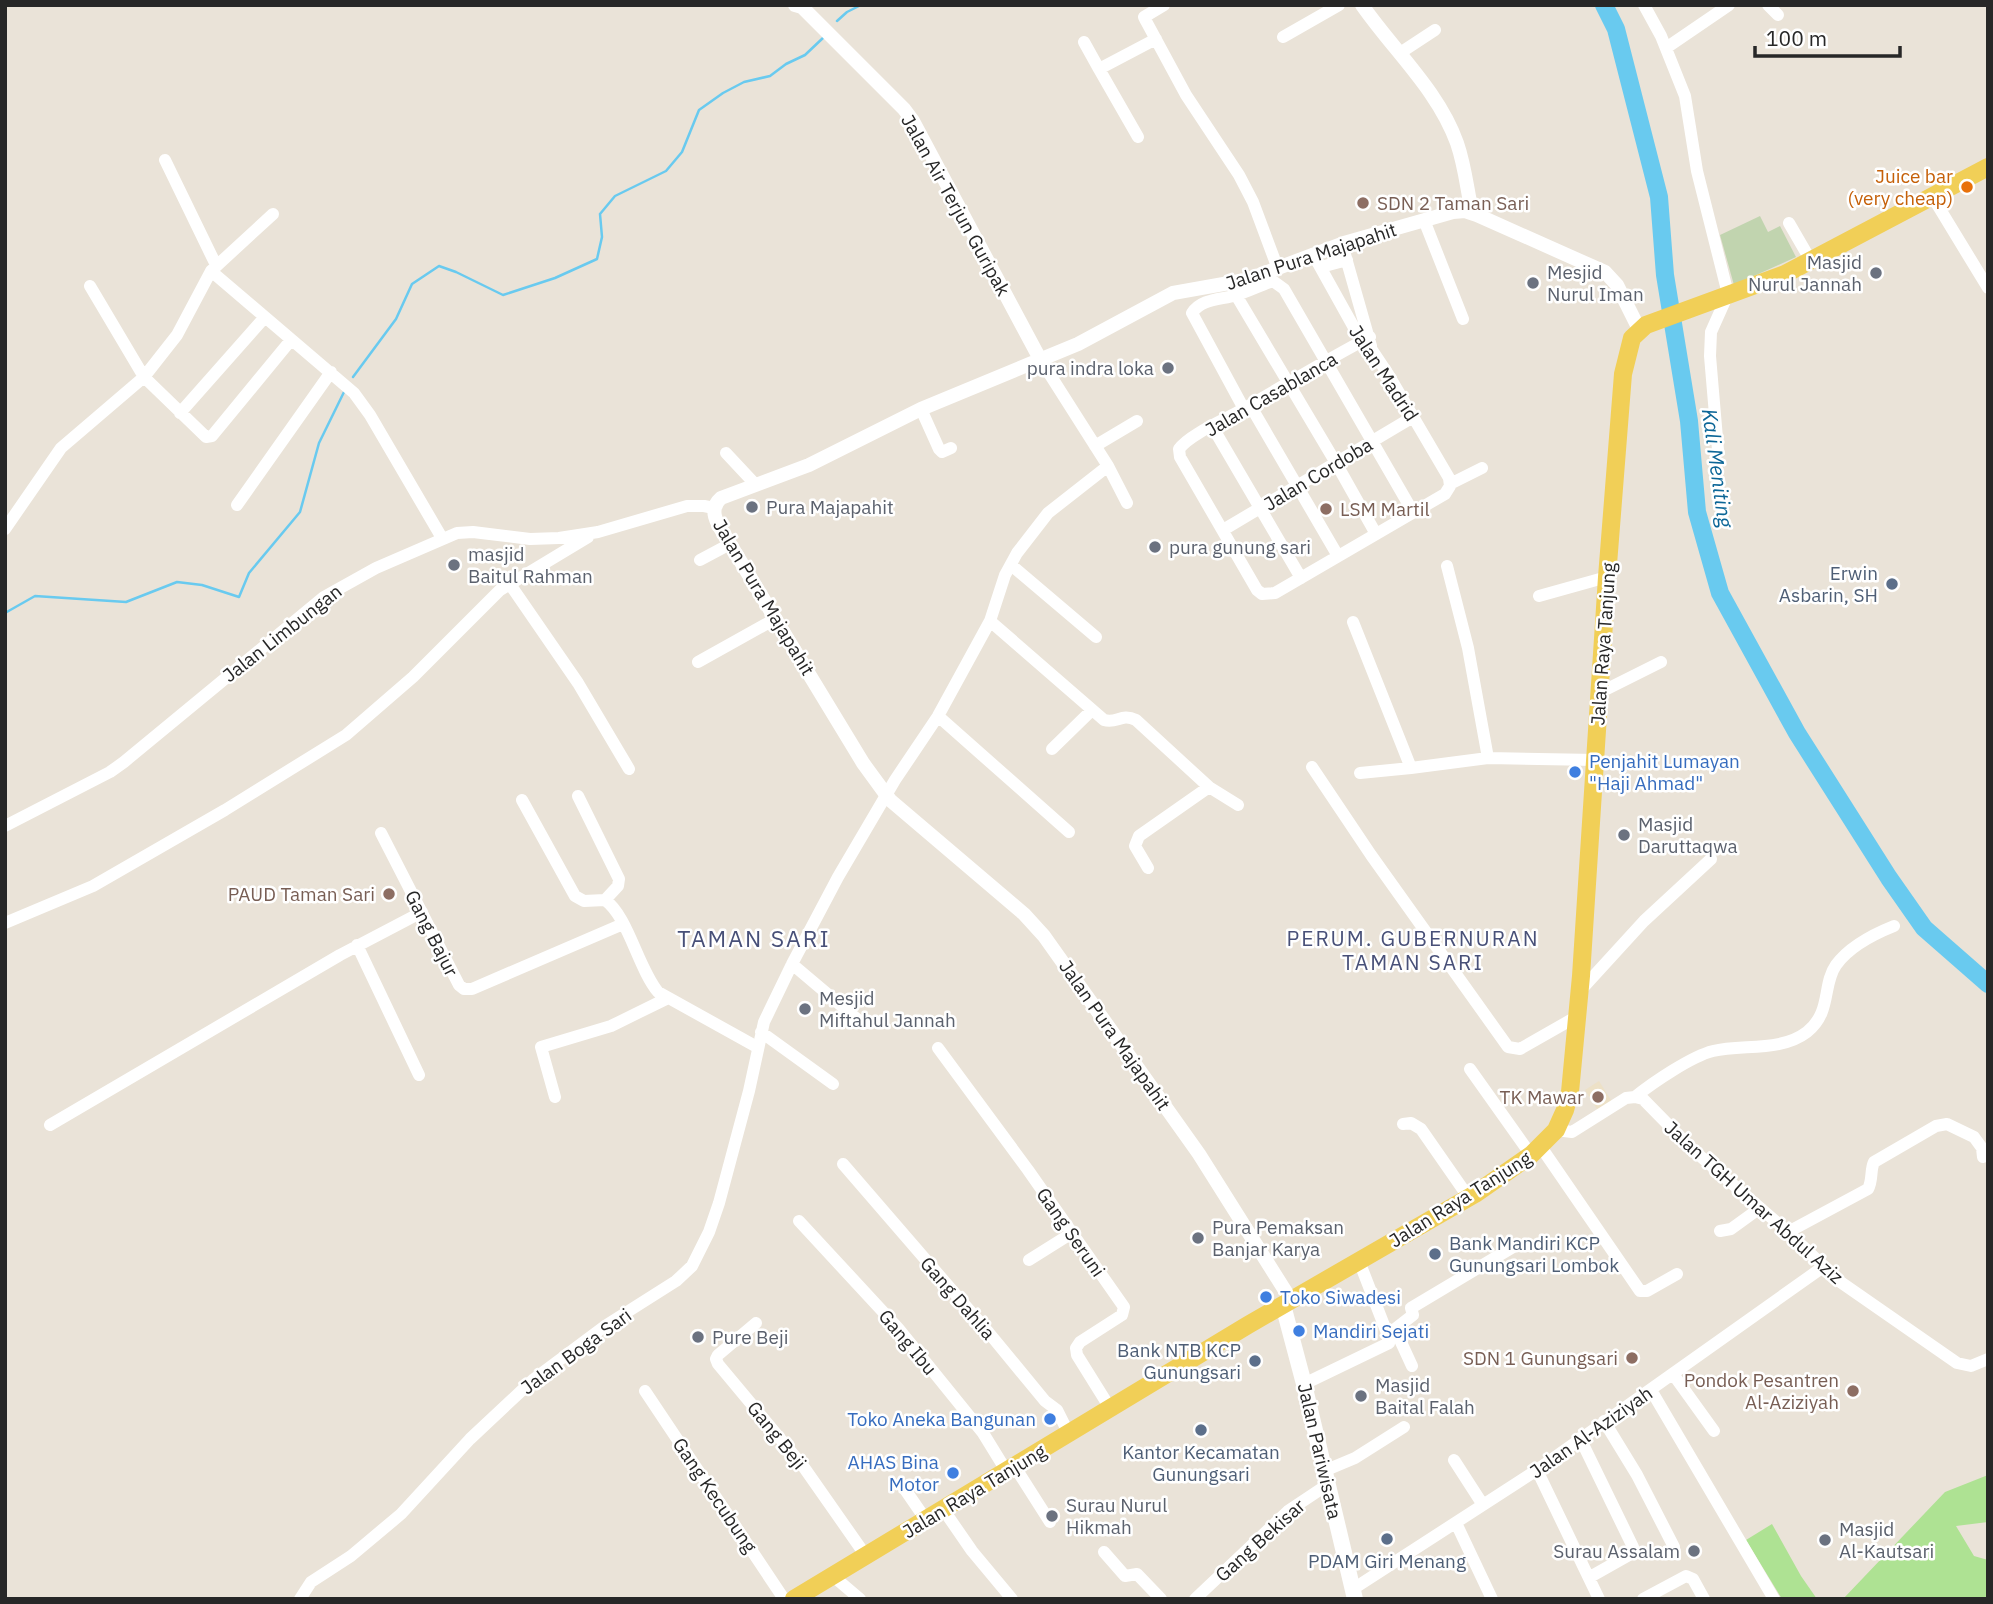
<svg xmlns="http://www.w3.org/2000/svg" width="1993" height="1604" viewBox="0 0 1993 1604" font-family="'IBM Plex Sans',sans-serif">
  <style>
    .education { fill: #ede1c7 }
    .green { fill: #aee293 }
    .cemetery { fill: #c1d4af }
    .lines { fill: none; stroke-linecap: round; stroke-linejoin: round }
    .stream { stroke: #69caef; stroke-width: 2.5 }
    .river { stroke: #69caef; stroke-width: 18 }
    .minor { stroke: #fff; stroke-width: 12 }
    .tertiary { stroke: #fff; stroke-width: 14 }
    .secondary { stroke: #fff; stroke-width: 16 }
    .primary { stroke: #f1cf57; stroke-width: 18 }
    .food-dot { fill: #e8710a; stroke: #fff; stroke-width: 2.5 }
    .education-dot { fill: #8d6e63; stroke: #fff; stroke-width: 2.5 }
    .worship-dot { fill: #6b7280; stroke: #fff; stroke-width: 2.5 }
    .service-dot { fill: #5c6f8a; stroke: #fff; stroke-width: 2.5 }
    .shop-dot { fill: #3f7fe0; stroke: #fff; stroke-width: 2.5 }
    .labels { text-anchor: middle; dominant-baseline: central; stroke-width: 5; stroke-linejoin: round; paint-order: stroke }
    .food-label { font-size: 19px; fill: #c56008; stroke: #fff; text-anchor: end }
    .education-label { font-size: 19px; fill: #785e54; stroke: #fff; text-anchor: end }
    .street-label { font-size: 19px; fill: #272727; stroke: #fff }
    .worship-label { font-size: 19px; fill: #5b616d; stroke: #fff; text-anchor: start }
    .service-label { font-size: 19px; fill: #4e5e75; stroke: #fff; text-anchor: end }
    .shop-label { font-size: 19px; fill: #366cbe; stroke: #fff; text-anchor: start }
    .water-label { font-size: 21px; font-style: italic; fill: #0c6697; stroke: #fff }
    .neighbourhood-label { font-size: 21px; letter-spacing: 2px; fill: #485078; stroke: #fff }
    .quarter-label { font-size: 23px; letter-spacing: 2px; fill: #485078; stroke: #fff }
  </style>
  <rect width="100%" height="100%" fill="#eae3d8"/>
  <!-- education -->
  <path class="education" d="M1599 1081 1614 1105 1600 1114 1585 1090Z"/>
  <!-- green -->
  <path class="green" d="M1988 1475V1522L1956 1526 1974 1556 1988 1560V1599H1843L1945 1492Z
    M1772 1524 1801 1576 1817 1599H1782L1746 1540Z"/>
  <!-- cemetery -->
  <path class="cemetery" d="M1760 216 1768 232 1780 226 1796 257 1734 285 1720 235Z"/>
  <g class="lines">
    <!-- stream -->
    <path class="stream" d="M837 21 847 12 861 5
      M353 377 396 319 412 284 439 266 456 272 503 295 555 278 597 259 602 237 600 214 615 196 666 171 682 152 699 110 723 93 744 82 770 76 786 64 805 55 824 37
      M5 613 35 596 126 602 177 582 202 585 239 597 249 573 300 512 319 443 344 392"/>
    <!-- river -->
    <path class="river" d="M1604 5 1616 29 1659 197 1665 275 1689 421 1697 512 1720 593 1797 733 1889 878 1924 928 1988 984"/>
    <!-- minor -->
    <path class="minor" d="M1164 5 1144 17 1146 21 1186 95 1239 175 1253 202 1278 269
      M1644 5 1661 36 1685 96 1697 171 1728 294 1711 332 1710 356 1718 450
      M1768 5 1778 15
      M1283 37 1339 5
      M1084 42 1099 69 1156 39
      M1666 48 1729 5
      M1400 53 1435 30
      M1099 69 1138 137
      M165 160 216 265
      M1932 196 1988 288
      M1424 220 1463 319
      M1789 223 1811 261
      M1342 244 1371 346
      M1313 254 1362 342 1372 350 1388 374 1449 478 1450 486 1445 494 1275 593 1262 594 1257 590 1180 457 1179 449C1189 435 1222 421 1238 412 1282 387 1326 360 1370 337
      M1321 267 1347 260
      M211 271 354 393 370 415 442 538
      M90 286 144 377 206 437 212 436 291 340
      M1236 295 1336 463 1376 534
      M1040 359 1108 466 1127 503
      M1250 405 1338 556
      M921 409 939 449 942 452 951 448
      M1244 409 1192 313C1202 298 1221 300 1237 295 1249 291 1261 285 1273 281L1284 289 1413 512
      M180 413 265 317
      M1212 426 1301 578
      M1095 446 1137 421
      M726 453 755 484
      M1450 484 1482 468
      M237 505 331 372
      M5 529 61 448 144 377 177 335 211 271 273 214
      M1223 530 1413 417
      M700 560 730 544
      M1011 565 1096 637
      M1447 566 1468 648 1488 758
      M509 583 578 683 629 769
      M1539 596 1607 577
      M990 621 1104 720C1117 724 1121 713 1136 720L1209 787 1238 805
      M1353 622 1411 768 1488 758 1596 760
      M698 662 775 619
      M1601 692 1661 662
      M938 716 1069 832
      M1052 749 1092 710
      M1312 767 1371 855 1508 1047 1520 1049 1576 1017
      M1360 773 1411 768
      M578 796 619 879 618 886 605 900
      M522 800 575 896 584 901 605 900C628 916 638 968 658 992L757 1047
      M5 826 110 772 124 762 324 597 376 568 457 533 473 532 530 539 559 538 598 532 687 506H704L714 508
      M381 833 459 985 464 989H472L623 924
      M1148 868 1135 846 1139 836 1209 787
      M5 923 93 886 225 810 346 735 413 677 500 590 588 537
      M357 945 419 1075
      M792 964 863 1024
      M1580 991 1644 921 1711 859
      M761 1032 833 1084
      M938 1048 1028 1170 1124 1307 1122 1315 1080 1342 1076 1348 1077 1355 1110 1408
      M1470 1069 1531 1155
      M555 1097 541 1047 611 1026 666 999
      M1635 1097C1652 1083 1692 1056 1713 1051 1743 1044 1781 1052 1807 1032 1832 1012 1822 985 1836 965 1849 947 1874 934 1894 926
      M1403 1124 1411 1123 1421 1129 1469 1198
      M50 1125 340 955 422 912
      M1556 1130 1572 1132 1626 1098 1635 1097 1643 1099 1692 1149 1788 1232 1839 1281 1957 1363 1971 1366 1988 1359
      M1541 1147 1640 1291H1647L1677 1274
      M843 1164 989 1333 1045 1401 1057 1410 1069 1434
      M799 1221 898 1328 983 1433 1007 1472
      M1720 1231 1731 1229 1760 1208
      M1788 1232 1868 1189C1873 1180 1870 1170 1874 1162L1936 1126 1947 1124 1974 1137 1982 1148 1983 1157
      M1029 1260 1072 1233
      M1359 1261 1387 1333 1395 1329 1412 1366
      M756 1323 718 1355 716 1359 718 1364 803 1466 866 1556
      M1395 1329 1413 1315 1411 1308 1513 1247
      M1673 1374 1714 1431
      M1304 1384 1389 1343 1387 1333
      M1651 1390 1774 1599
      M645 1391 784 1599
      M1604 1421 1637 1475 1674 1547
      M1580 1438 1633 1547 1629 1555 1590 1577
      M1454 1460 1483 1505
      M1015 1467 1050 1522
      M1537 1470 1599 1599
      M1324 1471 1355 1458 1404 1427
      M904 1488 926 1520
      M943 1509 972 1551 1012 1599
      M1456 1523 1492 1599
      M1104 1552 1125 1576 1137 1574 1161 1599
      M833 1576 860 1599
      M1353 1589 1537 1470 1823 1267
      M300 1599 311 1582 351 1556 401 1514 470 1439 534 1379 605 1326 676 1281 692 1266 709 1232 719 1203 749 1091 764 1022 792 964 838 877 895 780 938 716 990 621 1005 575 1017 553 1048 513 1108 466
      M1195 1599 1288 1511 1327 1485
      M1643 1599 1686 1576 1693 1579 1704 1599"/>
    <!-- tertiary -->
    <path class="tertiary" d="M795 5 802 7 904 109 913 121 1040 359
      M1362 5C1394 51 1438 90 1457 143 1465 166 1467 189 1472 212
      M1291 1300 1199 1154 1044 936 1024 914 890 800 863 763 730 544C722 530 705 512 721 498L809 465 921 409 1078 344 1173 293 1246 280 1344 243 1453 212 1465 211 1477 215 1605 272 1617 285 1639 329"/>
    <!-- secondary -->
    <path class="secondary" d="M1283 1305 1304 1384 1355 1599"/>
    <!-- primary -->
    <path class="primary" d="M794 1599 1248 1325 1475 1194 1531 1155 1556 1130 1565 1110 1570 1092 1581 976 1607 577 1623 374 1632 338 1646 325 1785 274 1988 167"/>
  </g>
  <!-- markers -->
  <circle class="food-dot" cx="1967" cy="187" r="7"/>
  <g class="education-dot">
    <circle cx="1363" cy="203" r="7"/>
    <circle cx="1326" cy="509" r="7"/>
    <circle cx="389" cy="894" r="7"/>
    <circle cx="1598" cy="1097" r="7"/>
    <circle cx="1632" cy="1358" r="7"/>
    <circle cx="1853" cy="1391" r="7"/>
  </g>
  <g class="worship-dot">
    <circle cx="1876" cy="273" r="7"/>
    <circle cx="1533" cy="283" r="7"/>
    <circle cx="1168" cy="368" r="7"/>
    <circle cx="752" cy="507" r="7"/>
    <circle cx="1155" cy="547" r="7"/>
    <circle cx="454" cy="565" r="7"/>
    <circle cx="1624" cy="835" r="7"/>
    <circle cx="805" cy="1009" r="7"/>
    <circle cx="1198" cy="1238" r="7"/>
    <circle cx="698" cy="1337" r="7"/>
    <circle cx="1361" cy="1396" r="7"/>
    <circle cx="1052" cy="1516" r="7"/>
    <circle cx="1825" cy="1540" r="7"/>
    <circle cx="1694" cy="1551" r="7"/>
  </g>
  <g class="service-dot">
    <circle cx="1892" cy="584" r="7"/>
    <circle cx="1435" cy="1254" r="7"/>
    <circle cx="1255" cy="1361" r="7"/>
    <circle cx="1201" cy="1430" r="7"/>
    <circle cx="1387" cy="1539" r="7"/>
  </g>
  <g class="shop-dot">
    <circle cx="1575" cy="772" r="7"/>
    <circle cx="1266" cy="1297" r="7"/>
    <circle cx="1299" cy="1331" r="7"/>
    <circle cx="1050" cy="1419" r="7"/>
    <circle cx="953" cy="1473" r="7"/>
  </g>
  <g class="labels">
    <!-- food labels -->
    <g class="food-label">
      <text x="1953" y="176">Juice bar<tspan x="1953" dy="22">(very cheap)</tspan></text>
    </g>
    <!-- education labels -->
    <g class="education-label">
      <text x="1377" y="203" text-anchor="start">SDN 2 Taman Sari</text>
      <text x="1340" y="509" text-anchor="start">LSM Martil</text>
      <text x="375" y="894">PAUD Taman Sari</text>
      <text x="1584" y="1097">TK Mawar</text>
      <text x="1618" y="1358">SDN 1 Gunungsari</text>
      <text x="1839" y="1380">Pondok Pesantren<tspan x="1839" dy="22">Al-Aziziyah</tspan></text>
    </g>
    <!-- street labels -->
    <g class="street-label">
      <text transform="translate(956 205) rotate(61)">Jalan Air Terjun Guripak</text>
      <text transform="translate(1311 256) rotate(-18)">Jalan Pura Majapahit</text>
      <text transform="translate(1384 373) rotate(57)">Jalan Madrid</text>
      <text transform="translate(1271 394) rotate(-30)">Jalan Casablanca</text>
      <text transform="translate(1318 474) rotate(-31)">Jalan Cordoba</text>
      <text transform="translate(764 597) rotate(59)">Jalan Pura Majapahit</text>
      <text transform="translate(282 633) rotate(-38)">Jalan Limbungan</text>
      <text transform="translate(1603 644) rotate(-86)">Jalan Raya Tanjung</text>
      <text transform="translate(432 933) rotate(63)">Gang Bajur</text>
      <text transform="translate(1115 1035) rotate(55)">Jalan Pura Majapahit</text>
      <text transform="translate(1460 1199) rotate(-32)">Jalan Raya Tanjung</text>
      <text transform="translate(1754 1202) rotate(42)">Jalan TGH Umar Abdul Aziz</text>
      <text transform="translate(1071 1232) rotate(55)">Gang Seruni</text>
      <text transform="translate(958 1298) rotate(49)">Gang Dahlia</text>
      <text transform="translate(908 1342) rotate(50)">Gang Ibu</text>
      <text transform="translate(576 1351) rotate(-36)">Jalan Boga Sari</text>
      <text transform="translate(1591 1432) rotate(-35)">Jalan Al-Aziziyah</text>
      <text transform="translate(777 1435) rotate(51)">Gang Beji</text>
      <text transform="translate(1320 1451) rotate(77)">Jalan Pariwisata</text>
      <text transform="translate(974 1491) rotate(-31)">Jalan Raya Tanjung</text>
      <text transform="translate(715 1495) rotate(56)">Gang Kecubung</text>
      <text transform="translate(1260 1540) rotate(-42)">Gang Bekisar</text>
    </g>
    <!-- worship labels -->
    <g class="worship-label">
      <text x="1862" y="262" text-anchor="end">Masjid<tspan x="1862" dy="22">Nurul Jannah</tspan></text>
      <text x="1547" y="272">Mesjid<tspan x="1547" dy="22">Nurul Iman</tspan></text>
      <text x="1154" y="368" text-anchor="end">pura indra loka</text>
      <text x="766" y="507">Pura Majapahit</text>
      <text x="1169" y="547">pura gunung sari</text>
      <text x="468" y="554">masjid<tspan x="468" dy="22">Baitul Rahman</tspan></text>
      <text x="1638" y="824">Masjid<tspan x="1638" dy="22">Daruttaqwa</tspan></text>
      <text x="819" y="998">Mesjid<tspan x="819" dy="22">Miftahul Jannah</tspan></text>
      <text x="1212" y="1227">Pura Pemaksan<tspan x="1212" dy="22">Banjar Karya</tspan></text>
      <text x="712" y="1337">Pure Beji</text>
      <text x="1375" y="1385">Masjid<tspan x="1375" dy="22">Baital Falah</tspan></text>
      <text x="1066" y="1505">Surau Nurul<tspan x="1066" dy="22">Hikmah</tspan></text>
      <text x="1839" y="1529">Masjid<tspan x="1839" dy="22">Al-Kautsari</tspan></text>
      <text x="1680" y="1551" text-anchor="end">Surau Assalam</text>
    </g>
    <!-- service labels -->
    <g class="service-label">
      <text x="1878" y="573">Erwin<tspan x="1878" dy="22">Asbarin, SH</tspan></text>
      <text x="1449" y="1243" text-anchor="start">Bank Mandiri KCP<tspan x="1449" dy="22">Gunungsari Lombok</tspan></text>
      <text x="1241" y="1350">Bank NTB KCP<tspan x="1241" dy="22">Gunungsari</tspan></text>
      <text x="1201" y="1452" text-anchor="middle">Kantor Kecamatan<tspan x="1201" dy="22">Gunungsari</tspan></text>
      <text x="1387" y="1561" text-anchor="middle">PDAM Giri Menang</text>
    </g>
    <!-- shop labels -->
    <g class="shop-label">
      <text x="1589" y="761">Penjahit Lumayan<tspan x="1589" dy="22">"Haji Ahmad"</tspan></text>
      <text x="1280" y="1297">Toko Siwadesi</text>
      <text x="1313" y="1331">Mandiri Sejati</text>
      <text x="1036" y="1419" text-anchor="end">Toko Aneka Bangunan</text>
      <text x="939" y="1462" text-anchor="end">AHAS Bina<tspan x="939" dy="22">Motor</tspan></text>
    </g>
    <!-- water labels -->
    <g class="water-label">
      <text transform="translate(1718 468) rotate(82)">Kali Meniting</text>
    </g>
    <!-- neighbourhood labels -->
    <g class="neighbourhood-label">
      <text x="1413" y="938">PERUM. GUBERNURAN<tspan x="1413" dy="24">TAMAN SARI</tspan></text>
    </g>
    <!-- quarter labels -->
    <g class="quarter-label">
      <text x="754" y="938">TAMAN SARI</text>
    </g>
  </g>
  <!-- border -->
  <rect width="1993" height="1604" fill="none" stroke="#272727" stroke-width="14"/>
  <!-- scale -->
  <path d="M1755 46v10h145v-10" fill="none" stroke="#272727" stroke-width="3.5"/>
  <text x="1766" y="46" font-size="21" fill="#272727" stroke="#ffffff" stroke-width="5" paint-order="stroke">100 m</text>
</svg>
